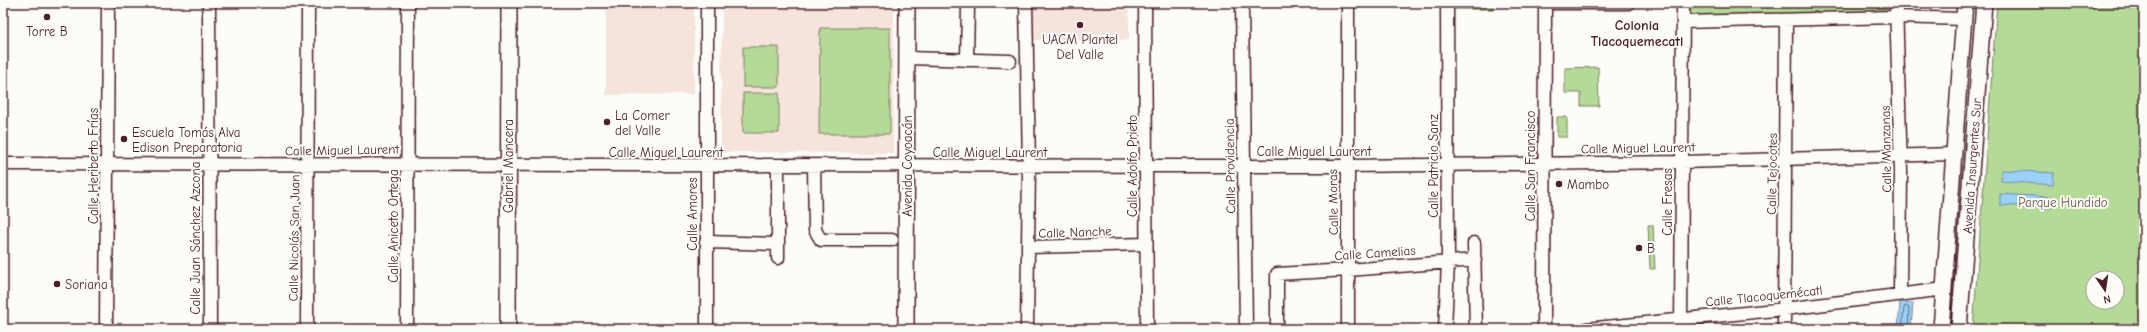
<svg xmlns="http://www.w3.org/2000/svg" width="2147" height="332" viewBox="0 0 2147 332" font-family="'Comic Neue',sans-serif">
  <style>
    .built { fill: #f5e3dc }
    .green { fill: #b3db97; stroke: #7e7d61; fill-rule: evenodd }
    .water { fill: #99d1f8; stroke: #798aa6 }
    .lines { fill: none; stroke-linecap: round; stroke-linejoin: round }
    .shore { stroke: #6a667d; stroke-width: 1 }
    .minor-casing { stroke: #4a1f2b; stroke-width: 15 }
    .major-casing { stroke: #4a1f2b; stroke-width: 18 }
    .minor { stroke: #fdfcf7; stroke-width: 12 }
    .major { stroke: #fdfcf7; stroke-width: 15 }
    .poi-dot { fill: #4a1f2b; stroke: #fdfcf7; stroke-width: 1.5 }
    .labels { text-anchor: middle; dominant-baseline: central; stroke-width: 4; stroke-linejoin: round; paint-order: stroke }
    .poi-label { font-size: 13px; fill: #4a1f2b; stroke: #fdfcf7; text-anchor: start }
    .street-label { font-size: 13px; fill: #4a1f2b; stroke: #fdfcf7 }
    .park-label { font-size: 13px; fill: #6a574b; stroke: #fdfcf7 }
    .neighbourhood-label { font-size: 14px; font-weight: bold; fill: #4a1f2b; stroke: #fdfcf7 }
  </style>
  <rect width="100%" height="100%" fill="#fdfcf7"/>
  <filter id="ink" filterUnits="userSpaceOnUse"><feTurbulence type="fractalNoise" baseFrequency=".025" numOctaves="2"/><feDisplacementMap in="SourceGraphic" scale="8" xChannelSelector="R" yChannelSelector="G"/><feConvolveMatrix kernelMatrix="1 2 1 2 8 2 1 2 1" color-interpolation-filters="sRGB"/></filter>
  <g filter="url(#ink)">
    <!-- built -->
    <path class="built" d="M606 3H694V94L606 95Z
      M722 3H894L893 153 721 152Z
      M1030 3H1126V10H1129V40H1030Z"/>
    <!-- green -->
    <path class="green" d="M1455 3H1493V9H1455Z
      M1691 3H1887V12L1691 17Z
      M1997 3H2144V329H1973ZM2093 278H2117V302H2093Z
      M820 28H890V134H819Z
      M743 47H779V87H743Z
      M1598 67 1599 106H1581V93H1565V68Z
      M743 93H779V133H743Z
      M1557 117H1567V137H1557Z
      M1648 225H1653L1655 269H1650Z"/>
    <!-- water -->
    <path class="water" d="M2002 170 2054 173 2053 185 2001 181Z
      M2000 194 2052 197V208L2000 205Z
      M1900 302 1913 303 1911 329H1898Z"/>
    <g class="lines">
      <!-- shore -->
      <path class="shore" d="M1902 329 1904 308 1905 306 1909 308 1908 329"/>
      <!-- minor casing -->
      <g class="minor-casing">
        <path id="minor" d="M209 3 210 329
          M1026 3 1029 167 1027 329
          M1145 3 1147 329
          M1242 3 1246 329
          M1348 3V329
          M1545 3H1629
          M1896 3 1901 172 1900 294
          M1683 22 1896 17 1963 19
          M907 58 1010 61
          M967 60 968 6
          M3 164 1347 166 1682 162 1953 154
          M814 166 815 230 821 240H892
          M706 242 778 244
          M1474 243 1476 329
          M1029 247 1146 244
          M778 258V166
          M106 329 108 3
          M307 329 308 3
          M407 329 408 3
          M707 329V3
          M1277 329V274L1348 270 1475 260
          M1445 329 1448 262 1447 3
          M1544 329 1545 3
          M1586 329 1785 309 1945 289
          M1681 329 1683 3
          M1784 329 1786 20"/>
      </g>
      <!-- major casing -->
      <g class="major-casing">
        <path id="major" d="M508 329 509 3
          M906 329 907 3
          M1941 329 1965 3
          M1959 329 1984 3"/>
      </g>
      <!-- minor -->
      <use href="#minor" class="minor"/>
      <!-- major -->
      <use href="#major" class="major"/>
    </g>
  </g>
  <!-- markers -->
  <g class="poi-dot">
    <circle cx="47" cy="17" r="4"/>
    <circle cx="1080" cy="25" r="4"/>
    <circle cx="607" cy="122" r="4"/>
    <circle cx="124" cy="139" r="4"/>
    <circle cx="1559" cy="184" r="4"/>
    <circle cx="1639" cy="248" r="4"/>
    <circle cx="57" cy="284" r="4"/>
  </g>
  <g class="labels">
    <!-- poi labels -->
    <g class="poi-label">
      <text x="47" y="31" text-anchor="middle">Torre B</text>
      <text x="1080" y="39" text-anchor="middle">UACM Plantel<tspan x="1080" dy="15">Del Valle</tspan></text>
      <text x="615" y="115">La Comer<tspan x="615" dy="15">del Valle</tspan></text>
      <text x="132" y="132">Escuela Tomás Alva<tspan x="132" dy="15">Edison Preparatoria</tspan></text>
      <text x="1567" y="184">Mambo</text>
      <text x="1647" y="248">B</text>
      <text x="65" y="284">Soriana</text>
    </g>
    <!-- street labels -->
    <g class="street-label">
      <text transform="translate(1638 148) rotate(-1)">Calle Miguel Laurent</text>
      <text transform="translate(1886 149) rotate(-91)">Calle Manzanas</text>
      <text transform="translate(342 150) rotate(-1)">Calle Miguel Laurent</text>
      <text x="1314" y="151">Calle Miguel Laurent</text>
      <text x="666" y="152">Calle Miguel Laurent</text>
      <text x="990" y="152">Calle Miguel Laurent</text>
      <text transform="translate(93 166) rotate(-90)">Calle Heriberto Frías</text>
      <text transform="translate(508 166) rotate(-90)">Gabriel Mancera</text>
      <text transform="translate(907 166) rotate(-90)">Avenida Coyoacán</text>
      <text transform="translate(1132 166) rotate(-90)">Calle Adolfo Prieto</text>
      <text transform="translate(1230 166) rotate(-91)">Calle Providencia</text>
      <text transform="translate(1433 166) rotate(-90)">Calle Patricio Sanz</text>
      <text transform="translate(1530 166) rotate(-90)">Calle San Francisco</text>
      <text transform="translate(1972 166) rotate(-86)">Avenida Insurgentes Sur</text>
      <text transform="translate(1772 174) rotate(-89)">Calle Tejocotes</text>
      <text transform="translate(1333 202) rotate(-91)">Calle Moras</text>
      <text transform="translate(1667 202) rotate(-90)">Calle Fresas</text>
      <text transform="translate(692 214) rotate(-90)">Calle Amores</text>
      <text transform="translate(393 226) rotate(-90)">Calle Aniceto Ortega</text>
      <text transform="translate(1075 232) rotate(-2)">Calle Nanche</text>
      <text transform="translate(195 238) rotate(-90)">Calle Juan Sánchez Azcona</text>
      <text transform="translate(294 238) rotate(-89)">Calle Nicolás San Juan</text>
      <text transform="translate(1375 253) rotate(-4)">Calle Camelias</text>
      <text transform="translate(1764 296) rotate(-6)">Calle Tlacoquemécatl</text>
    </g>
    <!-- park labels -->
    <g class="park-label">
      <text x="2063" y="202">Parque Hundido</text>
    </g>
    <!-- neighbourhood labels -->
    <g class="neighbourhood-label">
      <text x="1637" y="25">Colonia<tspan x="1637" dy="16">Tlacoquemecatl</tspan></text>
    </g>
  </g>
  <!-- margin -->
  <rect width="2147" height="332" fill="none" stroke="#fdfcf7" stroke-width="16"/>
  <rect x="8" y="8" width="2131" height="316" fill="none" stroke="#4a1f2b" stroke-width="1.5" filter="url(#ink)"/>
  <!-- north arrow -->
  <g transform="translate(2105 290) rotate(167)"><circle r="19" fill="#fdfcf7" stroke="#b5a4a5"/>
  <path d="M0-3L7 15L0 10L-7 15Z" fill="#4a1f2b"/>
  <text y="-6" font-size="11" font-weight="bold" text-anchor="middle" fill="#4a1f2b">N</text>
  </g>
</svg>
